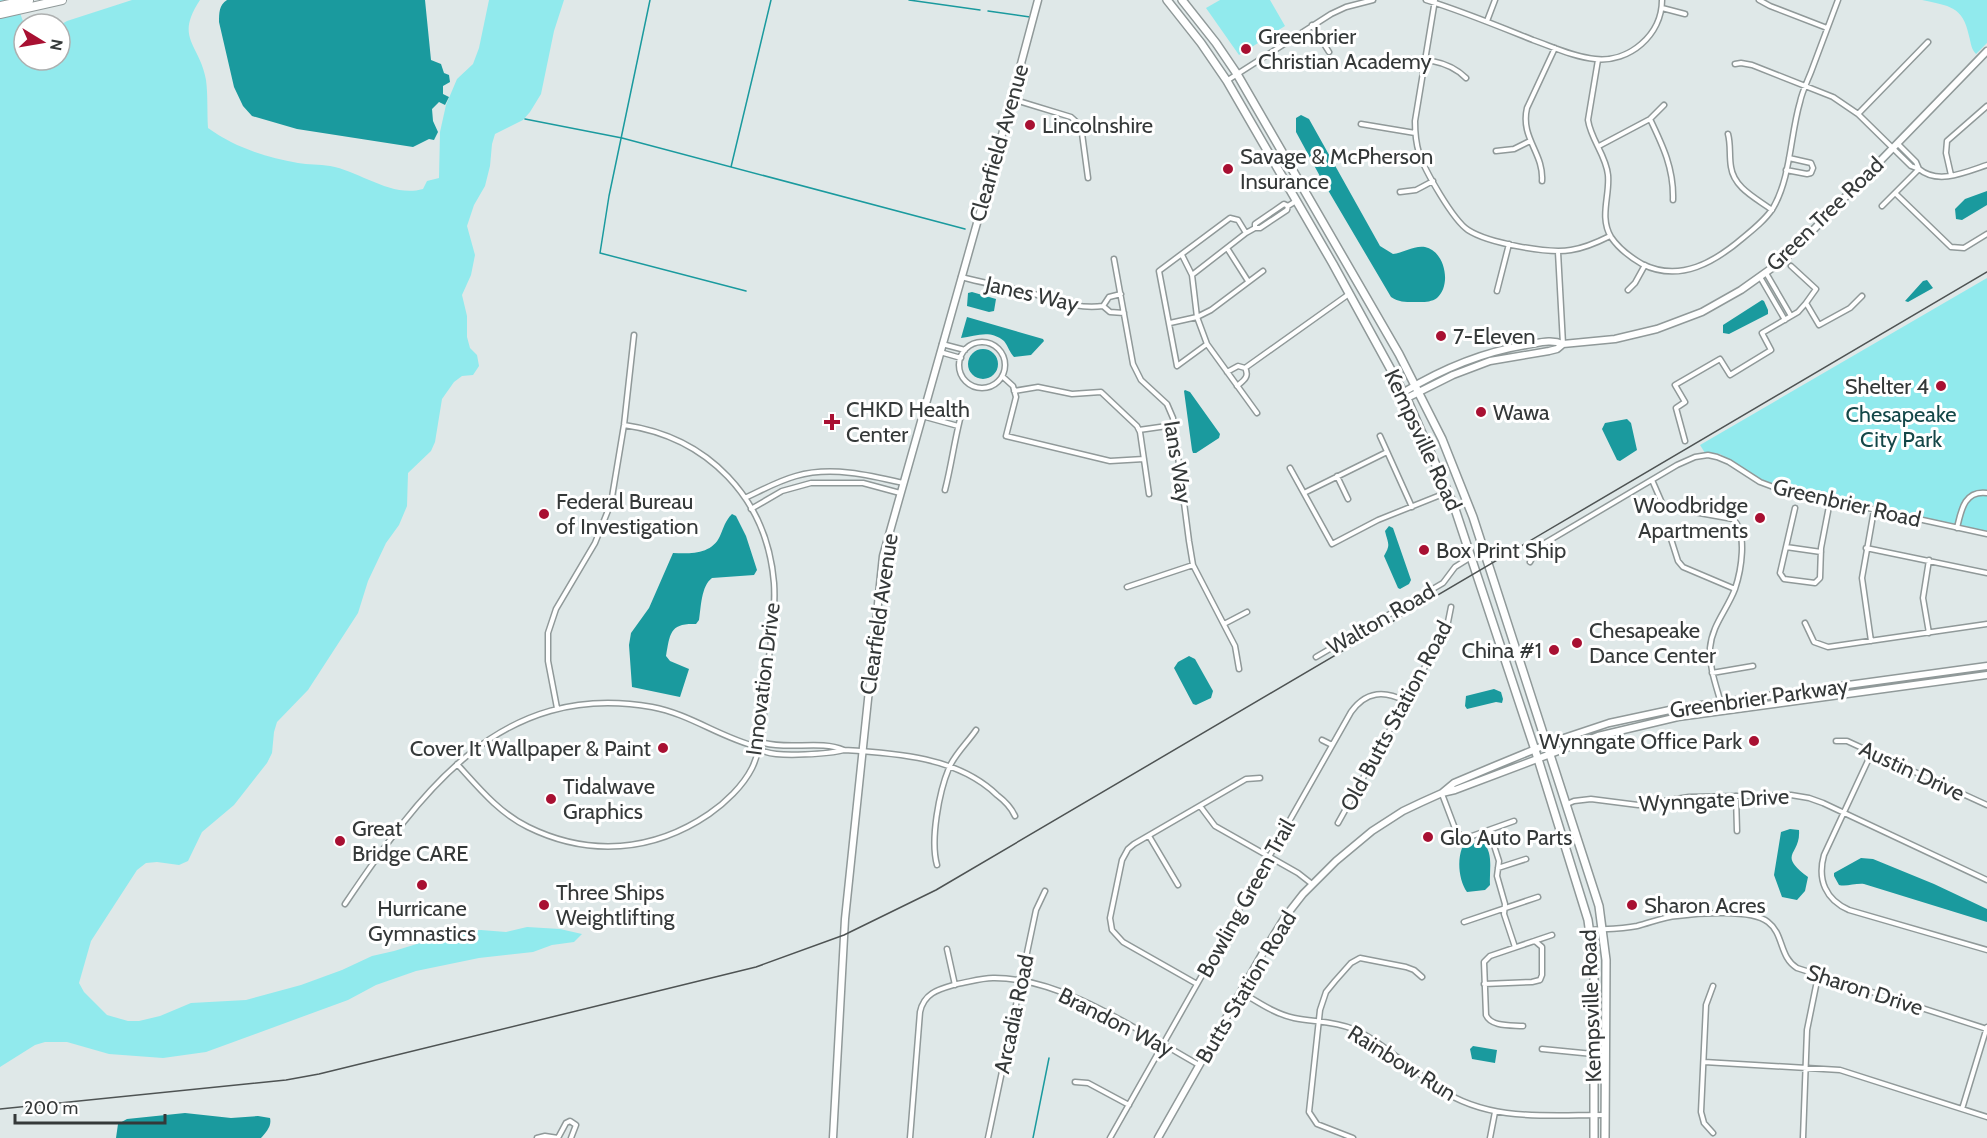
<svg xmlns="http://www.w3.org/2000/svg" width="1987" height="1138" viewBox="0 0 1987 1138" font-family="Cabin,sans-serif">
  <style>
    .green { fill: #91eaed }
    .water { fill: #1a9a9e }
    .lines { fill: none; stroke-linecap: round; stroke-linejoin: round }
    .stream { stroke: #1a9a9e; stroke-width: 1.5 }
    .street-casing { stroke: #909999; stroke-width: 7 }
    .secondary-casing { stroke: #909999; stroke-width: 9 }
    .primary-casing { stroke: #909999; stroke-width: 10 }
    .highway-casing { stroke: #909999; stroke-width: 10 }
    .street { stroke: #fff; stroke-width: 4 }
    .secondary { stroke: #fff; stroke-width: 6 }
    .primary { stroke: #fff; stroke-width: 7 }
    .highway { stroke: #fff; stroke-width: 8 }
    .rail { stroke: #4e5353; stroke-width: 1.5 }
    .poi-dot { fill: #a81032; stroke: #fff; stroke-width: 2 }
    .labels { text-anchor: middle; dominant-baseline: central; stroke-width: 6; stroke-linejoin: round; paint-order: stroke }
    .poi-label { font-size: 22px; fill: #353939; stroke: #fff; text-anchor: start }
    .street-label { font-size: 22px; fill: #353939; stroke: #fff }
    .park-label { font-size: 22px; fill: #144748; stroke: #fff }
  </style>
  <rect width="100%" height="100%" fill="#dfe8e8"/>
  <!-- green -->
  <path class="green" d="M0 0H18L20 13 24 24V60H60V25L67 21 132 0H200C174 39 200 44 206 80 208 95 207 112 208 128 234 147 265 157 298 163 308 165 319 164 330 166 360 171 391 198 423 189L427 181 439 178 440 132 446 105 457 79 473 64 479 48 489 0H564L554 31 541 94 530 112 523 120 495 134 492 144 490 166 485 186 474 205 467 226 475 255 471 275 462 295 467 316V337L470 348 477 355 479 366 473 375 462 376 454 382 442 399 435 442 431 451 408 473 407 506 399 525 386 543 368 581 358 613 308 690 277 722 274 732 272 753 267 763 234 805 202 832 188 861 179 865 157 862 146 863 137 870 91 941 79 983 84 992 107 1015 128 1021H139L160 1016 191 1003 246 1000 301 985 342 970 372 956 394 951 459 931 481 930 506 932 527 927 560 929 582 934 574 942 552 945 533 952 479 958 416 971 376 985 348 1000 206 1052 163 1058 109 1054 67 1042H45L35 1045 0 1067Z
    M1220 0H1270L1285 26 1239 55 1206 8Z
    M1922 0H1987V43L1976 54C1971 49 1971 43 1969 36 1963 6 1949 6 1922 0Z
    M1987 278V531L1775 485 1756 477 1720 454 1705 453 1700 445Z"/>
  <!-- water -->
  <path class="water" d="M227 0H425L431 60 441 64 444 73 449 75 450 82 443 86V94L449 97 445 105 439 102 432 109 433 121 438 132 434 140 429 139 413 147 297 129 252 116 243 106 234 87 219 22C219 13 219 5 227 0Z
    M1301 115 1309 119 1380 246 1393 254C1403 253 1415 245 1425 247 1445 251 1452 285 1437 298 1430 303 1421 302 1414 302 1404 302 1399 302 1391 297L1322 180 1296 132V118Z
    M1987 191V205L1962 220 1956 219 1955 209 1965 199Z
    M1927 280 1933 288 1908 302 1905 301 1923 281Z
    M972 292 996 299 994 311 989 312 967 306 968 293Z
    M1762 300 1764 301 1768 310V314L1729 334 1723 333V325Z
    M967 317 1043 339 1044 341 1031 355 1014 357C1010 353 1008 346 1004 341 990 329 976 336 961 338Z
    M968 364a15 15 0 1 1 30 0a15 15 0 1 1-30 0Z
    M1185 390 1190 392 1220 434 1219 438 1196 453H1193L1192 450 1184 391Z
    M1627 419 1631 423 1637 450 1620 461 1617 460 1602 429 1605 423Z
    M732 514 736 516 746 536 757 570 754 575 712 578C701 586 701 608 699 620L696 624C670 623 670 633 666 656L670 661 689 669 680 697 632 687 629 645 631 633 649 608 673 553C691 554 712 554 720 536 724 527 725 521 732 514Z
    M1389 526 1393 528 1411 580 1409 584 1400 589 1398 588 1384 556C1391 544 1388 544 1385 531Z
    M1189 656 1195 659 1213 691 1211 698 1196 705 1193 704 1174 668 1178 662Z
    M1494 689 1501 692 1503 699 1502 703 1496 702 1467 709 1465 706 1466 696Z
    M1790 829 1799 830C1801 856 1776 853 1808 877L1805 891 1797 900 1782 897 1774 875 1781 832Z
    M1477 842H1483C1494 854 1489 870 1490 885L1485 890 1467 892C1459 881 1457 861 1462 848Z
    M1861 858 1873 859 1934 884 1987 909V922L1864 884C1856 883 1846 887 1839 885L1834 876V873Z
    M1473 1046 1497 1050 1495 1063 1472 1059 1470 1049Z
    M185 1113 231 1118 258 1116 270 1118C272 1126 266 1132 261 1138H116L118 1124 127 1119Z"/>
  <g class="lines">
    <!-- stream -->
    <path class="stream" d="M650 0 609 196 600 253 746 291
      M909 0 980 10
      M988 11 1030 17
      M525 119 622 138 965 229
      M731 167 771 0
      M1033 1138 1049 1058"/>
    <!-- street casing -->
    <g class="street-casing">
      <path id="street" d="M1426 0C1462 11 1498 26 1533 40 1553 47 1574 57 1595 59 1629 63 1662 35 1662 0
        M1435 0 1415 121C1415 132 1416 143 1419 153 1425 171 1453 220 1468 230 1488 243 1548 254 1571 250 1585 248 1598 242 1610 236
        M1759 0 1770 6 1827 28
        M1662 8 1685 14
        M1487 21 1495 0
        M1312 25 1329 52
        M1598 60 1588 120C1591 140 1606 155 1608 175 1610 196 1599 217 1611 237 1619 249 1630 257 1642 264 1680 283 1715 262 1744 237 1755 228 1766 219 1773 208 1791 177 1790 136 1800 102 1802 92 1807 82 1811 72 1820 48 1829 24 1838 0
        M1395 63C1419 56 1448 60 1466 78
        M1735 64 1741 63 1752 65 1833 97 1858 114 1911 166 1919 169 1916 162 1898 144
        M1228 80 1331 14 1346 7 1373 0
        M1012 99 1071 117 1081 126 1088 178
        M1858 114 1928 42
        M1650 119C1663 146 1674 169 1673 200
        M1361 124 1415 133
        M1728 134C1731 145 1729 156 1731 167 1734 188 1756 198 1772 210
        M1599 146 1650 119 1664 105
        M1496 151 1514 149 1530 141
        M1786 170 1807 174 1811 173 1813 168 1811 163 1789 158
        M1951 175 1946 153 1947 141 1987 106
        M1542 181C1544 153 1520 138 1527 108L1555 48
        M1400 192 1416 190 1433 181
        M1895 193 1951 247 1964 248 1987 234
        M1882 206 1919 169C1938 185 1966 172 1987 165
        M1255 228V224L1284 204 1288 206 1296 201
        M1227 248 1248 281
        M1558 252 1563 344
        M1182 255 1192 275 1197 317 1207 344 1257 413
        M1114 259 1133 364 1141 380 1167 404 1173 418 1189 541 1193 565 1235 646 1239 669
        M1791 266 1816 289 1806 303
        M1766 273 1791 316
        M1192 275 1246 233 1255 228H1260L1287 210 1288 206
        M961 277C983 283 1004 286 1026 292 1052 298 1075 310 1103 306
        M1760 277 1785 320
        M1628 290 1635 283 1645 265
        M1497 291 1509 244
        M1121 294 1109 297 1103 306 1110 312 1124 313
        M1170 323 1197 317 1211 310 1263 271
        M959 365a23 23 0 1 1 46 0a23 23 0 1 1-46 0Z
        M942 344 965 350
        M1207 344 1177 366 1159 271 1230 218 1238 220 1246 233
        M940 352 961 358
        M1245 368 1349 294
        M1227 372 1238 366 1245 368C1250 377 1243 381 1237 386
        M1002 376 1013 386 1016 397 1006 436 1110 461 1144 459
        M1014 391 1038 387 1072 394 1101 392 1137 426 1140 432 1149 494
        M922 416 958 426
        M1139 430 1174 425
        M1380 436 1412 507
        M1685 441 1676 408 1685 402 1675 385 1720 359 1730 375 1771 350 1762 333 1798 312 1806 303 1819 325 1850 308 1862 296
        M1290 468 1332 544 1378 520 1448 492
        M1337 476 1348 499
        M1652 480 1662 503 1666 507 1733 519C1748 533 1741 571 1735 589 1727 610 1712 625 1710 648 1709 670 1718 690 1723 711
        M945 490C952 463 955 435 963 408
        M1304 493 1387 452
        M745 498C762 490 778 481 796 476 831 466 869 475 903 483
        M1795 508 1780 573 1784 579 1815 583 1820 578 1821 548 1830 501
        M751 509 782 491 811 483H863L900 493
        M1957 528C1961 511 1964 490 1987 493
        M1671 539 1678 561 1683 567 1735 589
        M1786 547 1821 552
        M1866 548 1987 573
        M1929 560 1923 598 1929 633
        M1530 562 1536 551 1545 543 1677 465 1695 457 1708 455 1717 457 1729 462 1760 482 1776 488 1987 534
        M1127 587 1193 565
        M1805 623 1814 642 1828 647 1987 624
        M1224 624 1247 612
        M1871 641 1862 578 1874 510
        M1316 657 1443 583 1455 567 1471 557
        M1712 673 1753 666
        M557 708 548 661V633L556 609 595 543 611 503 624 425 634 335
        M1322 740 1332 745
        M1836 741H1847L1987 805
        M844 750C830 754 780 757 766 752 764 752 760 748 758 747L764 743C790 750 820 740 844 750 896 753 958 757 997 795 1005 801 1011 807 1015 816
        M1872 752 1824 855C1817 880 1826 900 1849 910L1987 950
        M457 764C478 787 499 813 528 827 589 857 653 852 709 814 725 803 743 786 752 768 765 741 764 704 767 674 770 645 776 613 774 583 767 498 708 437 624 425
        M1442 794 1456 831 1462 837 1472 836 1514 821
        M1736 796 1737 831
        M1567 804 1574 801 1591 799 1638 805 1689 797 1791 795 1809 798 1823 803 1987 880
        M1200 806 1215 826 1298 873 1312 884
        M1338 823 1447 627 1451 607
        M1489 830 1499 861 1497 876 1505 904 1504 914 1515 947
        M1149 836 1178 885
        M937 865C930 840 939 792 949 768 954 755 968 742 976 730
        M1498 868 1526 859
        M345 904C420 793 500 680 652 707 690 714 721 738 758 747
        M1464 922 1538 897
        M1591 930C1606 929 1622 929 1637 926 1650 923 1663 917 1677 916 1698 913 1752 909 1768 922 1784 934 1779 957 1797 968L1987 1029
        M947 949 955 985
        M1197 984 1123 942 1112 930 1110 918 1122 860 1128 849 1134 844 1246 779 1260 778
        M1484 984 1532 982 1540 980 1542 975V947L1535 941
        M1713 986 1706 1005 1701 1112 1704 1123 1713 1133
        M1241 992C1258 1002 1275 1014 1294 1018 1314 1022 1334 1021 1353 1029 1382 1041 1412 1071 1440 1089 1489 1122 1547 1115 1604 1115
        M1523 1026C1511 1025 1491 1027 1486 1015L1484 962 1490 956 1552 935
        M1542 1049 1593 1054
        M1704 1062 1840 1070 1987 1117
        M1075 1082 1088 1083 1129 1105
        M1962 1109 1987 1027
        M537 1138 545 1136 558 1138
        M558 1138 566 1123 570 1121 576 1125 571 1138
        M910 1138 920 1012C924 992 940 989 957 984 969 982 981 978 993 978 1062 977 1140 1032 1199 1065
        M988 1138 1036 910 1045 891
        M1110 1138 1351 712C1366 691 1384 690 1405 701
        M1353 1138 1317 1124 1309 1112 1320 1010 1326 992 1335 981 1351 963 1360 958 1406 967 1414 970 1422 977
        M1490 1138 1495 1112
        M1803 1138 1807 1030 1818 976"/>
    </g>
    <!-- secondary casing -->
    <g class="secondary-casing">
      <path id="secondary" d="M1404 392C1442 369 1483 352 1526 345 1539 343 1551 339 1563 344
        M1407 398 1453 375 1490 361 1549 351 1557 349 1563 344 1615 339 1657 329 1702 312 1741 290 1786 258 1987 51
        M1442 793 1454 783 1492 767 1555 741 1609 723 1679 708 1987 666
        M833 1138 845 919 883 556 1003 131 1038 0
        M1158 1138 1264 951 1285 917 1303 894 1336 861 1372 831 1403 811 1422 802 1442 793 1455 790 1598 736 1678 717 1987 675"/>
    </g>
    <!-- primary casing -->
    <g class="primary-casing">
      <path id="primary" d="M1167 0 1201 43 1227 81 1333 264 1407 399 1454 506 1538 759 1588 920 1594 964V1138
        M1182 0 1216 43 1237 74 1399 354 1442 439 1473 517 1599 906 1606 960 1605 1138"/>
    </g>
    <!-- highway casing -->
    <g class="highway-casing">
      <path id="highway" d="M0 6 29 0
        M0 14 62 0"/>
    </g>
    <!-- street -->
    <use href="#street" class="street"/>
    <!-- secondary -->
    <use href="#secondary" class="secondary"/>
    <!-- primary -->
    <use href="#primary" class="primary"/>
    <!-- highway -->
    <use href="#highway" class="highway"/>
    <!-- rail -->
    <path class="rail" d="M0 1109 286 1080 319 1074 756 967 844 935 936 890 1987 272"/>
  </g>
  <!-- markers -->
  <g class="poi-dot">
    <circle cx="1246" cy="49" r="6"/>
    <circle cx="1030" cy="125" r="6"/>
    <circle cx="1228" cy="169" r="6"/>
    <circle cx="1441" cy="336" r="6"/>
    <circle cx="1941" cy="386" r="6"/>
    <circle cx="1481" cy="412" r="6"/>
    <path d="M829 413h6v6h6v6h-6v6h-6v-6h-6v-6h6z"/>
    <circle cx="544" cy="514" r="6"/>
    <circle cx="1760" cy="518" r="6"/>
    <circle cx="1424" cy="550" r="6"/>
    <circle cx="1577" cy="643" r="6"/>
    <circle cx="1554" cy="650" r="6"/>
    <circle cx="1754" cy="741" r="6"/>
    <circle cx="663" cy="748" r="6"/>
    <circle cx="551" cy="799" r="6"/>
    <circle cx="1428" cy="837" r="6"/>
    <circle cx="340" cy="841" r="6"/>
    <circle cx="422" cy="885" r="6"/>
    <circle cx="544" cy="905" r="6"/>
    <circle cx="1632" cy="905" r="6"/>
  </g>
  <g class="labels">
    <!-- poi labels -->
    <g class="poi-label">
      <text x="1258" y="36">Greenbrier<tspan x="1258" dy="25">Christian Academy</tspan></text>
      <text x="1042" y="125">Lincolnshire</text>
      <text x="1240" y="156">Savage &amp; McPherson<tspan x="1240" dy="25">Insurance</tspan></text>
      <text x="1453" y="336">7-Eleven</text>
      <text x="1929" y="386" text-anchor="end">Shelter 4</text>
      <text x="846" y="409">CHKD Health<tspan x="846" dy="25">Center</tspan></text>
      <text x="1493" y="412">Wawa</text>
      <text x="556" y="501">Federal Bureau<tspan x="556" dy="25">of Investigation</tspan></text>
      <text x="1748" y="505" text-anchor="end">Woodbridge<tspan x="1748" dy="25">Apartments</tspan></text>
      <text x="1436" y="550">Box Print Ship</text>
      <text x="1589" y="630">Chesapeake<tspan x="1589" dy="25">Dance Center</tspan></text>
      <text x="1542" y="650" text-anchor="end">China #1</text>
      <text x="1742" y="741" text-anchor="end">Wynngate Office Park</text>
      <text x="651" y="748" text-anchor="end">Cover It Wallpaper &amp; Paint</text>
      <text x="563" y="786">Tidalwave<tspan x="563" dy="25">Graphics</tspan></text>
      <text x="352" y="828">Great<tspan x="352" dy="25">Bridge CARE</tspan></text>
      <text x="1440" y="837">Glo Auto Parts</text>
      <text x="556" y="892">Three Ships<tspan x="556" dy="25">Weightlifting</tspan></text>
      <text x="1644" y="905">Sharon Acres</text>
      <text x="422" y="908" text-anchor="middle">Hurricane<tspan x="422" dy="25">Gymnastics</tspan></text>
    </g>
    <!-- street labels -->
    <g class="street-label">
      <text transform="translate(999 143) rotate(-74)">Clearfield Avenue</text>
      <text transform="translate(1825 214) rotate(-44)">Green Tree Road</text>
      <text transform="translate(1032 294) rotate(13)">Janes Way</text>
      <text transform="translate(1423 440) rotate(65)">Kempsville Road</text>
      <text transform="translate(1178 462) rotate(81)">Ians Way</text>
      <text transform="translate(1847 503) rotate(13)">Greenbrier Road</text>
      <text transform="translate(879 614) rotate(-82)">Clearfield Avenue</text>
      <text transform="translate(1381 619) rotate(-30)">Walton Road</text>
      <text transform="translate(763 679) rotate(-83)">Innovation Drive</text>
      <text transform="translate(1759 698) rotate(-8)">Greenbrier Parkway</text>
      <text transform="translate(1396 716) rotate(-62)">Old Butts Station Road</text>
      <text transform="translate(1912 771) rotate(25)">Austin Drive</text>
      <text transform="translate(1714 800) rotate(-3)">Wynngate Drive</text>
      <text transform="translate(1246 898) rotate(-61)">Bowling Green Trail</text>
      <text transform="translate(1246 987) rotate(-59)">Butts Station Road</text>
      <text transform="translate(1865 990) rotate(18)">Sharon Drive</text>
      <text transform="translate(1591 1006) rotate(-92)">Kempsville Road</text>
      <text transform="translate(1014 1014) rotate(-78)">Arcadia Road</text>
      <text transform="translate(1116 1022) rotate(27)">Brandon Way</text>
      <text transform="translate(1402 1063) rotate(32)">Rainbow Run</text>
    </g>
    <!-- park labels -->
    <g class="park-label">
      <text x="1901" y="414">Chesapeake<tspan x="1901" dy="25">City Park</tspan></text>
    </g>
  </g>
  <!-- north arrow -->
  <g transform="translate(42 42) rotate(101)"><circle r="28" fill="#ffffff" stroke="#aeb0b0" stroke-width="1.5"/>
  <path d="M0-4.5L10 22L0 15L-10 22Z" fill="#a81032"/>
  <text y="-9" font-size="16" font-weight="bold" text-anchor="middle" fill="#353939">N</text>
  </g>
  <!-- scale -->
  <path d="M15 1114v9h150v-9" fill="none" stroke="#353939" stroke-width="3"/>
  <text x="24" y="1114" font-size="18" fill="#353939" stroke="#ffffff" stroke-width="4.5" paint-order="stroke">200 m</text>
</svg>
